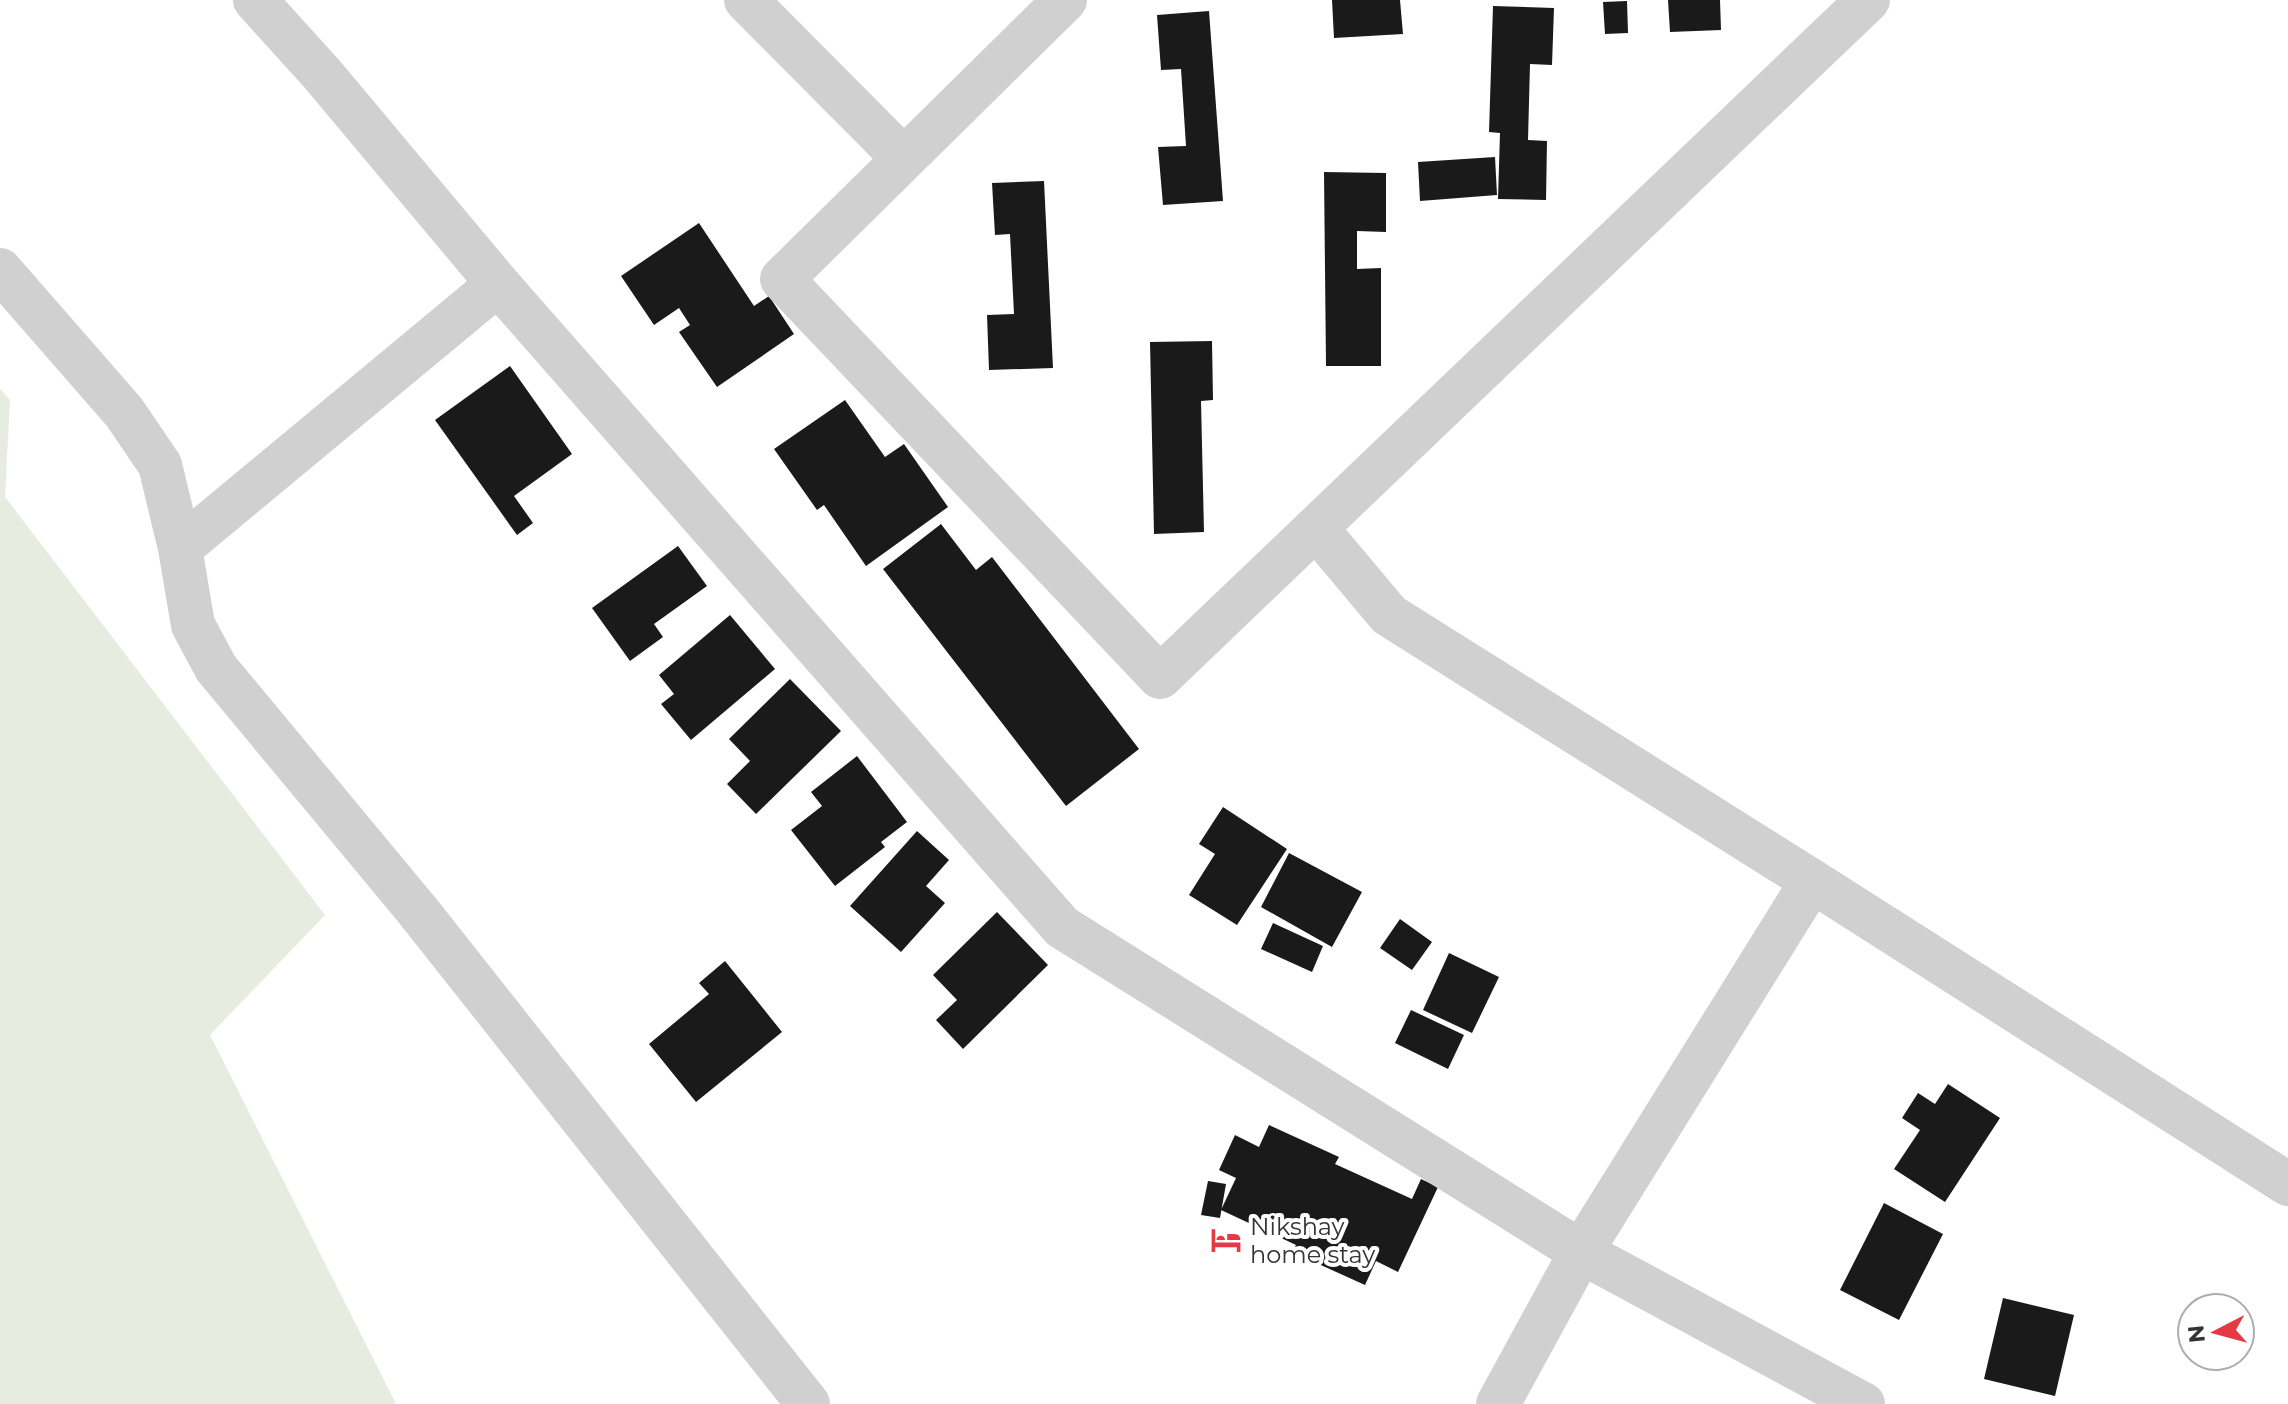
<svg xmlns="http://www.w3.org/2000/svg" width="2288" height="1404" viewBox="0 0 2288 1404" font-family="Montserrat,sans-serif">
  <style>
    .green { fill: #e6ecdf }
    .building { fill: #1a1a1a }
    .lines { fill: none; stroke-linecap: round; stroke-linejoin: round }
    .minor { stroke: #d0d0d0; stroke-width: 44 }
    .labels { text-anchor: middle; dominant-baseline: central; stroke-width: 8; stroke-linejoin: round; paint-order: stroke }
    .poi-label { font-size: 24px; fill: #333; stroke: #fff; text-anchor: start }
  </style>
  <rect width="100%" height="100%" fill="#fff"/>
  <!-- green -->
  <path class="green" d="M0 389 10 400 5 497 325 915 210 1035 396 1404H0Z"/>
  <!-- building -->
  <path class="building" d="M1332 0H1400L1403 34 1334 38Z
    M1668 0H1720L1721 30 1670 32Z
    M1627 1 1628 33 1605 34 1603 2Z
    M1493 6 1554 8 1552 65 1530 64 1528 140 1547 141 1546 200 1498 199 1500 133 1489 132Z
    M1209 11 1223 201 1163 205 1158 147 1186 146 1181 69 1161 70 1157 15Z
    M1495 157 1497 195 1420 201 1418 162Z
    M1324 172 1386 173V232L1357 231V269L1381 268V366H1326Z
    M1044 181 1053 368 989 370 987 315 1014 314 1010 234 995 235 992 183Z
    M699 223 754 306 769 296 794 334 717 387 679 332 690 325 679 308 654 325 621 276Z
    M1212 341 1213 400 1201 401 1204 532 1154 534 1150 342Z
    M510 366 572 454 514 496 533 523 517 535 435 420Z
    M845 400 885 457 904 444 948 507 866 566 824 505 817 510 774 449Z
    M941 524 976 570 992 557 1139 749 1066 806 883 569Z
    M678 546 707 586 654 624 663 637 630 661 592 608Z
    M730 615 775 669 691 740 661 704 674 694 659 675Z
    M790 679 841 731 756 814 727 784 750 761 729 739Z
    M857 756 907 822 881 842 885 847 835 886 791 830 822 806 811 792Z
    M1223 807 1287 849 1237 925 1189 895 1215 854 1199 844Z
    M917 831 949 860 926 886 945 903 901 952 850 906Z
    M1289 853 1362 892 1332 947 1261 907Z
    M997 912 1048 965 963 1049 936 1020 957 1000 933 975Z
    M1400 919 1432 942 1412 970 1380 948Z
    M1273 923 1323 946 1312 972 1261 949Z
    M1449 953 1499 977 1472 1033 1423 1010Z
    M725 961 782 1032 696 1102 649 1044 709 994 699 983Z
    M1411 1010 1464 1035 1448 1069 1395 1043Z
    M1948 1084 2000 1118 1945 1202 1894 1169 1920 1130 1902 1118 1918 1093 1935 1104Z
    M1269 1125 1339 1157 1335 1164 1412 1199 1421 1179 1438 1187 1398 1272 1376 1261 1365 1285 1292 1252 1296 1245 1221 1210 1236 1178 1219 1170 1235 1135 1259 1147Z
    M1208 1181 1226 1184 1220 1218 1201 1215Z
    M1884 1203 1943 1234 1899 1320 1840 1290Z
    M2003 1298 2074 1315 2055 1396 1984 1379Z"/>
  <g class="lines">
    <!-- minor -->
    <path class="minor" d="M255 0 322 74 498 284 1062 927 1581 1252 1812 881 1389 615 1316 528
      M746 0 904 159
      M1065 0 782 279 1160 677 1868 0
      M0 270 124 412 160 465 180 548 193 625 216 668 417 910 808 1404
      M180 548 498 284
      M1812 881 2288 1184
      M1498 1404 1581 1252 1863 1404"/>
  </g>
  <!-- icons -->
  <defs>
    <g id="hotel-bare" transform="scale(2.4)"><path d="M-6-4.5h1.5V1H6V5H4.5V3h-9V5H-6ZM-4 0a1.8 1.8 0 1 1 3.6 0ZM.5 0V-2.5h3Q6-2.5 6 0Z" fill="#e63946" stroke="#fff" stroke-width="2.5" paint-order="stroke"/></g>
  </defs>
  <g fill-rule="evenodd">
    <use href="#hotel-bare" x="1226" y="1240"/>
  </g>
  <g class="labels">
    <!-- poi labels -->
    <g class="poi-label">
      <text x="1250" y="1226">Nikshay<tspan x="1250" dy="28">home stay</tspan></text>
    </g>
  </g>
  <!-- north arrow -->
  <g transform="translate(2216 1332) rotate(264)"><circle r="38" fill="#ffffff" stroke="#adadad" stroke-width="2"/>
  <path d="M0-6L14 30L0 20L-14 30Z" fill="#e63946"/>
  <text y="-12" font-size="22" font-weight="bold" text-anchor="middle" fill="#333333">N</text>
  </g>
</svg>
